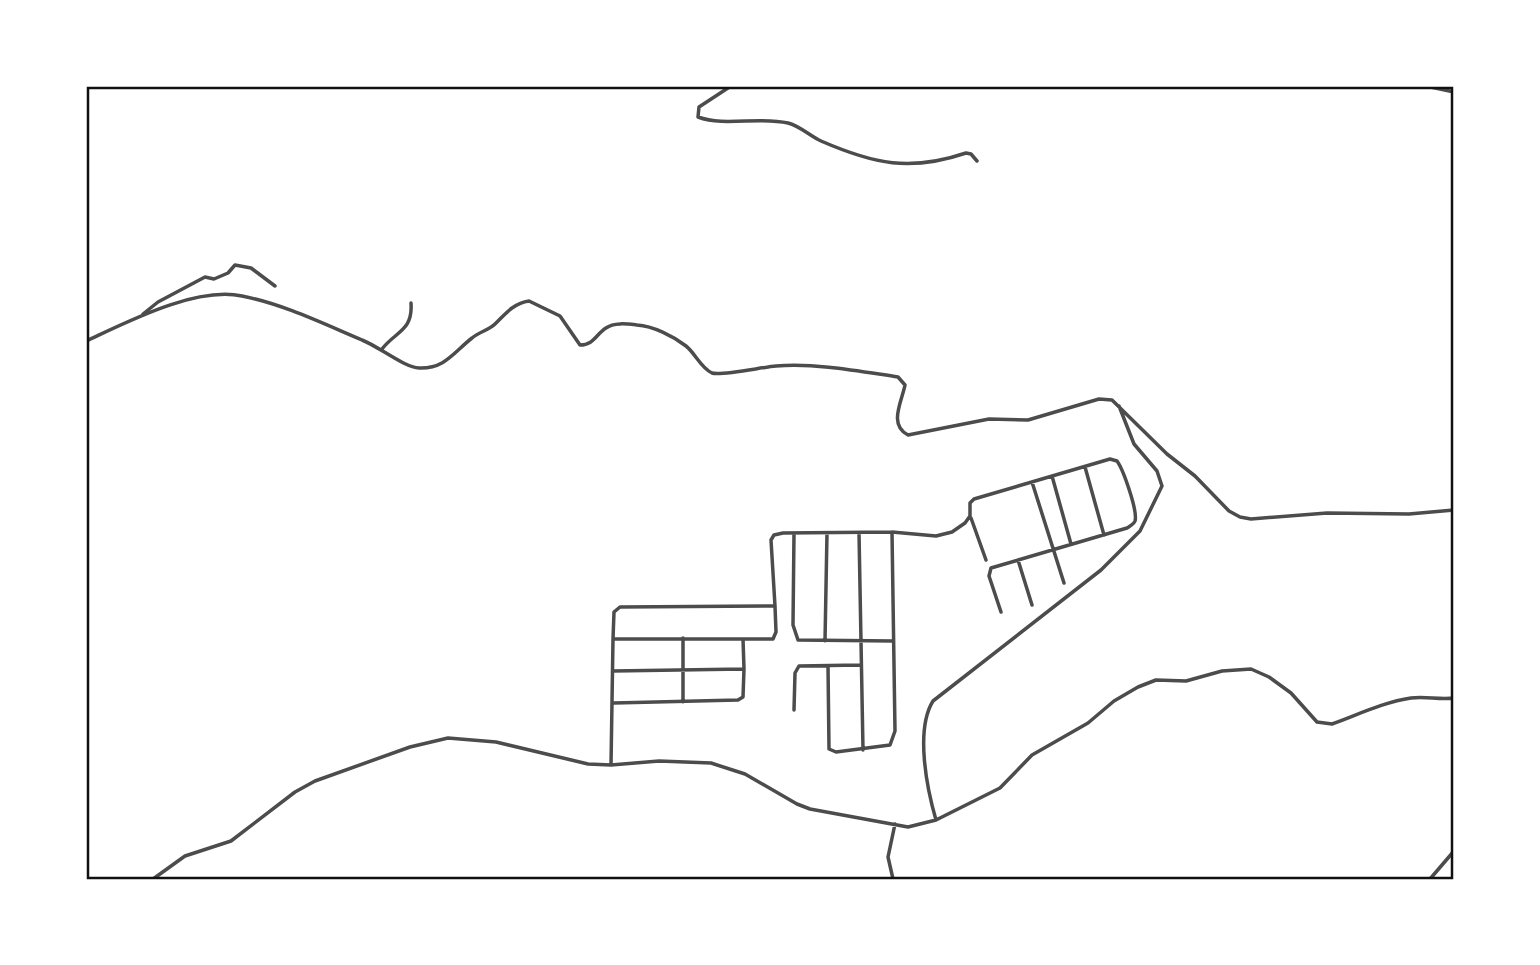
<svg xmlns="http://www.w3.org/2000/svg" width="1540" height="965" viewBox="0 0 1540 965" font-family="'Work Sans',sans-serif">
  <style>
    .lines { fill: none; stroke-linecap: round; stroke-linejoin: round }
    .minor { stroke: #4c4c4c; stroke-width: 3.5 }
    .neatline { fill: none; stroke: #111; stroke-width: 2.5 }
  </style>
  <rect width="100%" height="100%" fill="#fff"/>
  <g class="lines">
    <!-- minor -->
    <path class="minor" d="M731 86 699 107 698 117C725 127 759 116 788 123 800 126 810 136 821 141 874 164 910 172 966 153L971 154 977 161
      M1426 86 1454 92
      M143 314 158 302 205 277 214 279 228 273 235 265 251 268 275 286
      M86 341C127 322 196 286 242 296 283 304 324 324 362 340 378 346 405 368 419 368 445 369 454 352 472 338 479 332 489 330 495 324 505 314 514 303 529 301L560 316 580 345C594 345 596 334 606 328 614 322 628 324 637 325 653 326 673 336 686 346 695 353 701 368 712 373 721 376 763 367 776 366 817 363 858 371 898 377L905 385C902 401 888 425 908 435L989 419 1028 420 1099 399 1112 400 1167 454 1195 476 1229 511 1240 517 1251 519 1327 513 1409 514 1454 510
      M382 349C396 331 413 331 411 303
      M1085 467 1104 535
      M1052 476 1071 544
      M1032 482 1064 583
      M971 518 986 560
      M794 533 793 625 798 640 893 641
      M859 533 863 750
      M1018 560 1032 605
      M613 639 614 612 620 607 775 606 771 540 774 535 783 533 892 532 936 536 952 532 965 523 970 516V503L974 499 1110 459 1117 461C1123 469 1138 511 1135 521 1134 524 1130 526 1127 528L991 568 989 576 1001 612
      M825 641 827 533
      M828 666 829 749 836 752 890 745 895 731 892 532
      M613 671 744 669 743 639
      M683 702V638
      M614 703 738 700 743 697 744 669
      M794 710 795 673 799 666 860 665
      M611 765 613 639H773L776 632 775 606
      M936 820C927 789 915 730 933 701L1101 570 1140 531 1162 486 1157 471 1134 444 1119 406
      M153 879 185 856 231 841 295 792 315 781 410 747 448 738 496 742 588 764 611 765 659 761 711 763 745 774 797 804 810 809 908 827 936 820 1000 788 1032 755 1088 723 1114 701 1138 687 1156 680 1186 681 1222 671 1251 669 1269 677 1291 693 1317 722 1332 724C1357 715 1384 702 1411 698 1426 696 1439 700 1454 698
      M893 879 888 857 895 824
      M991 879H995
      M1430 879 1454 851"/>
  </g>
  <!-- border -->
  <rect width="1540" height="965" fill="none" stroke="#ffffff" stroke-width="175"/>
  <rect x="88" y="88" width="1364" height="790" class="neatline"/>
</svg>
